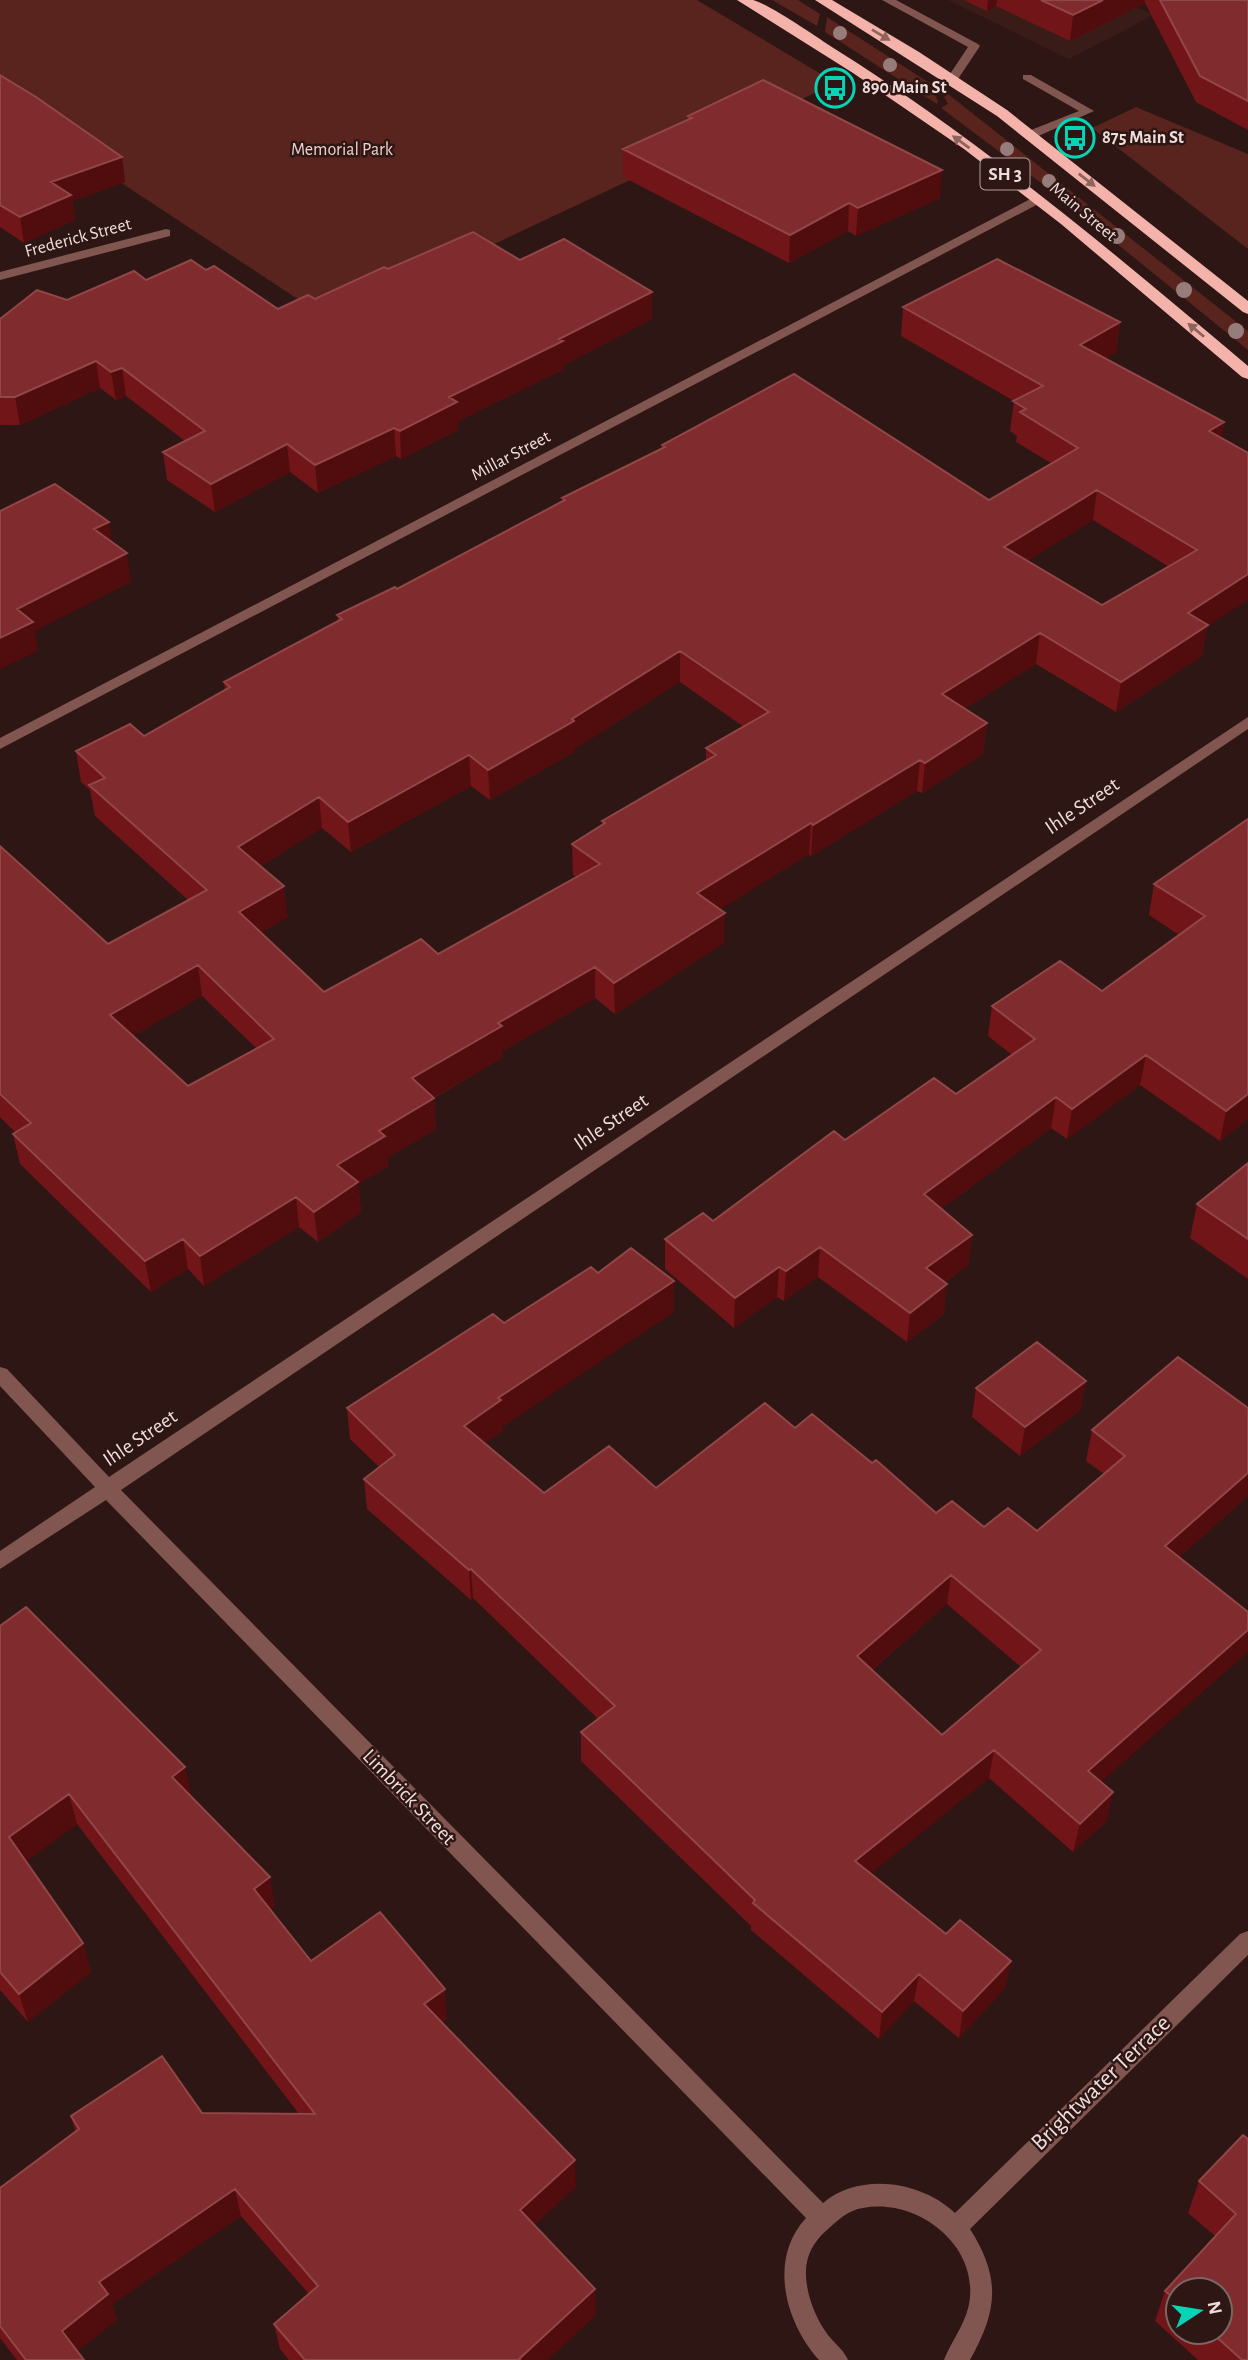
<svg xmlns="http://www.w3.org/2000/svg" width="1248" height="2360" viewBox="0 0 1248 2360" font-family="'Alegreya Sans',sans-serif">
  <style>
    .built { fill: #391b18 }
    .green { fill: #59231e }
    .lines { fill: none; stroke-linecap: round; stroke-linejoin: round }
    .minor { fill: #815651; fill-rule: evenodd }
    .highway { fill: #f4b3aa; fill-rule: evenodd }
    .tree { fill: #977d79 }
    .wall { fill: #721518; fill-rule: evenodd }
    .shaded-wall { fill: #510c0d }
    .building { fill: #802b2d; stroke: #914648; stroke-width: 2; fill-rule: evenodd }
    .oneway { fill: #90645e }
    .labels { text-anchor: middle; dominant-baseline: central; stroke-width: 5; stroke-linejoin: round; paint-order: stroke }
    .far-poi-label { font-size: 18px; font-weight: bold; fill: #eedddb; stroke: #2d1613; text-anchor: start }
    .far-park-label { font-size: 18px; fill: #edd1cd; stroke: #2d1613 }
    .far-street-label { font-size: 18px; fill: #eedddb; stroke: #2d1613 }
    .shield { fill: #2d1613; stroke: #b4a19f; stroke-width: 2 }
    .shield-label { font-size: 19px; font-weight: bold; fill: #eedddb }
    .street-label { font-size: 21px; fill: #eedddb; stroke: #2d1613 }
    .near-street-label { font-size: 24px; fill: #eedddb; stroke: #2d1613 }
  </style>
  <rect width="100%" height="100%" fill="#2d1613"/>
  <!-- built -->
  <path class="built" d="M948 0H1120L1154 15 1069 59Z"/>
  <!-- green -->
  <path class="green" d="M0 0H697L836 83 331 321 0 103Z
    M772 0H798L820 14 817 26Z
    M827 17 942 91 934 93 938 101 937 104 825 32Z
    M948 94 1248 331V350L1053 192 941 108 948 104 944 97Z
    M1136 107 1248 154V249L1092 128Z"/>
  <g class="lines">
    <!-- minor -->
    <path class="minor" d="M882 0H896L978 44 980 46 956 82 946 80 968 47Z
      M1023 75H1031L1094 111 1034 138H1026V132L1079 111 1023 79Z
      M1038 195 1044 199 1042 202 0 749V738Z
      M166 229 170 230V236L0 280V272Z
      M1248 717V729L121 1490 823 2203C860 2172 921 2181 955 2213L1240 1934 1248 1931V1955L970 2229C1001 2278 998 2310 970 2360H944C953 2338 968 2321 970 2297 975 2241 914 2198 863 2208 848 2210 838 2220 827 2230 813 2242 805 2257 806 2276 807 2297 816 2319 828 2335 835 2344 844 2350 848 2360H819C785 2322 768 2259 806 2218L106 1500 0 1569V1551L95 1487 0 1386V1367L7 1369 109 1477Z"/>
    <!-- highway -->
    <path class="highway" d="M737 0C742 0 749 0 753 0 769 4 818 38 835 49 983 142 1115 254 1248 366V379L1242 377 1061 224 964 149 853 73Z
      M815 0H832L919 52 1007 110 1248 301V314L1243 312 997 116Z"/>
  </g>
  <!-- trees -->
  <g class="tree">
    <circle cx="840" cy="33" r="7"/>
    <circle cx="890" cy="65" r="7"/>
    <circle cx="1007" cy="149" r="7"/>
    <circle cx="1049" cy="181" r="7"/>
    <circle cx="1117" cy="236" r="8"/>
    <circle cx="1184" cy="290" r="8"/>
    <circle cx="1236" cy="331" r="8"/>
  </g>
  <!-- wall -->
  <path class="wall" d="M964 0H1248V130L1196 102 1145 3 1070 41 996 6 987 11Z
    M0 75 122 157 125 182 72 201 75 220 24 243 0 227Z
    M688 116 940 198 856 236 848 231 789 263 623 177V149L688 120Z
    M520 260 652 292V319L564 365V369L458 421V430L401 459 396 456 318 493 290 472 215 512 167 480 163 452 185 441 126 396 116 400 100 388 20 425H1L0 424V319L146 280 206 270 278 309 315 299 388 269Z
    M903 307 1120 322 1116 352 1105 358 1224 422 1221 438 1207 627 1202 656 1116 712 1036 664 964 709 987 723 983 754 922 793 917 791 811 856 809 854 720 909 724 943 615 1014 595 998 503 1051V1057L434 1098 436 1129 387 1158 388 1166 358 1184 361 1212 318 1242 299 1227 204 1286 188 1269 151 1292 20 1164 13 1134 15 1132 0 1117V846L108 944 188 900 95 816 90 790 81 782 76 751 144 736 225 690 224 682 338 621 337 615 397 589 563 501 562 498 662 448V445L989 500 1051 463 1016 442 1017 436 1010 431 1014 401 901 336ZM1093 520 1169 567 1102 605 1027 561ZM680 682 744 727 706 748V760L602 821V825L572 844 573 875 576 877 438 954 324 992 261 932 288 917 261 866 322 828 351 852 471 786 490 800 574 752V749ZM202 996 256 1048 188 1086 133 1036Z
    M1248 819V1119L1220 1141 1140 1085 1067 1139 1051 1128 941 1209 972 1235 968 1265 945 1282 944 1314 907 1342 818 1277 784 1301 777 1297 734 1328 665 1269V1239L713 1221 845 1140 956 1094 1012 1055 988 1036 992 1006 1102 991 1179 935 1149 915 1154 884Z
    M1248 1163V1279L1190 1238 1197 1204Z
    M598 1273 674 1281V1312L502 1427 503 1431 485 1443 544 1493 656 1488 795 1428 872 1463 936 1513 984 1527 1037 1531 1104 1474 1086 1461 1092 1430 1248 1408V1496L1179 1557 1101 1782 1107 1821 1073 1852 989 1778 871 1873 946 1934 1011 1961 1005 1988 959 2038 914 2001 879 2039 751 1930V1926L581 1761V1732L598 1719 473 1598 471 1600 367 1509 364 1479 379 1467 350 1439 347 1408ZM947 1604 1021 1667 942 1735 872 1670Z
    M1086 1381 1080 1410 1020 1456 972 1417 976 1388Z
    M0 1626 191 1797 275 1906 270 1910 311 1961 447 2018 442 2022 576 2187 534 2225 596 2315 547 2360H289L280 2349 274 2324 309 2294 241 2216 112 2304 117 2320 77 2351 84 2360H17L0 2338V2188L75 2131 71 2116 202 2113 299 2114 77 1824 26 1861 83 1943 91 1972 28 2022 0 1990Z
    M1248 2139V2360H1198L1155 2321 1165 2291 1215 2236 1188 2213 1199 2181ZM1178 2290 1220 2332H1178Z"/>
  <!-- shaded-wall -->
  <path class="shaded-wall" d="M988 0H997L996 6 987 11Z
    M1103 0H1145V3L1070 41 1073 15Z
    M122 157 125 182 72 201 75 220 24 243 20 217 51 182Z
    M942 170 940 198 856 236 858 208Z
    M849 203 848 231 789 263 790 235Z
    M652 292V319L564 365V369L458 421V430L401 459 400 431 449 397Z
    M1120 322 1116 352 1076 375 1080 345Z
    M96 361 100 388 20 425 15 397Z
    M122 368 126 396 116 400 111 372Z
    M1224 422 1219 452 1209 431Z
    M394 428 396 456 318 493 315 465Z
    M287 444 290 472 215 512 211 484Z
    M1097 490 1093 520 1001 577 1004 547Z
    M109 522 113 550 94 529Z
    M127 553 131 582 35 631 38 651 0 669V638L17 609Z
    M1248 574V600L1207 627 1202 656 1116 712 1121 682 1188 613Z
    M1040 633 1036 664 939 725 942 694Z
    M680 651V682L574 749V752L490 800 488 770 572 719Z
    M987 723 983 754 922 793 925 763Z
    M469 755 471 786 351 852 348 822Z
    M920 760 917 791 811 856 813 825Z
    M319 797 322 828 242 878 238 847Z
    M811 823 809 854 697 924V893Z
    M284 886 288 917 243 942 239 912Z
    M725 913 724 943 615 1014 614 983Z
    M198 965 202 996 116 1046 110 1015Z
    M595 967V998L503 1051V1057L414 1109 412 1078 498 1023Z
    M1146 1055 1140 1085 1067 1139 1072 1109Z
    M1248 1094V1119L1220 1141 1226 1111Z
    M1056 1097 1051 1128 920 1224 924 1194Z
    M434 1098 436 1129 387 1158 388 1166 358 1184 361 1212 318 1242 314 1212 337 1165 379 1131Z
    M296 1197 299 1227 204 1286 200 1256Z
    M972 1235 968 1265 922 1298 926 1268Z
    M183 1239 188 1269 151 1292 145 1261Z
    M820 1247 818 1277 784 1301 786 1271Z
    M779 1267 777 1297 734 1328 735 1298Z
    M674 1281V1312L502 1427 503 1431 466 1456 464 1426 498 1398Z
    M947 1284 944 1314 907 1342 910 1313Z
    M1086 1381 1080 1410 1020 1456 1025 1427Z
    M1248 1473V1496L1158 1575 1165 1546Z
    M471 1569 473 1598 471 1600 469 1570Z
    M951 1575 947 1604 854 1685 857 1656Z
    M1248 1630V1652L1082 1799 1088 1771Z
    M994 1750 989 1778 852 1889 855 1861Z
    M185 1767 192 1797 172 1777Z
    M1113 1792 1107 1821 1073 1852 1080 1824Z
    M69 1794 77 1824 18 1867 9 1837Z
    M270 1877 275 1906 259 1919 254 1889Z
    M83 1943 91 1972 28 2022 19 1994Z
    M1011 1961 1005 1988 959 2038 963 2011Z
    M919 1974 914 2001 879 2039 882 2012Z
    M445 1989 447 2018 427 2032 424 2004Z
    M575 2160 576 2187 522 2237 520 2210Z
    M235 2189 241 2216 112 2304 117 2320 71 2356 62 2331 99 2282Z
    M595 2289 596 2315 547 2360H520Z"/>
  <!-- building -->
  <path class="building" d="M1041 0H1103L1073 15Z
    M1160 0H1248V101L1200 76Z
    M0 75 36 97 122 157 51 182 71 195 20 217 0 205Z
    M763 80 942 170 858 208 849 203 790 235 623 149 692 118 688 116Z
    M473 232 520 260 564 239 652 292 559 339 563 341 449 397 457 402 400 431 394 428 315 465 287 444 211 484 163 452 205 431 122 368 111 372 96 361 15 397H0V319L37 290 67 300 134 271 146 280 191 260 206 270 214 266 278 309 308 295 315 299 384 267 388 269Z
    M997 259 1120 322 1080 345 1224 422 1209 431 1248 453V574L1188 613 1208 625 1121 682 1040 633 942 694 987 723 925 763 920 760 813 825 811 823 697 893 725 913 614 983 595 967 498 1023 502 1026 412 1078 434 1098 379 1131 385 1136 337 1165 358 1182 314 1212 296 1197 200 1256 183 1239 145 1261 13 1134 31 1123 0 1094V846L108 944 207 890 89 785 105 778 76 751 130 724 144 736 230 687 224 682 342 619 337 615 395 587 397 589 565 500 562 498 665 447 662 445 794 374 989 500 1078 448 1020 412 1026 409 1013 401 1043 386 903 307ZM1097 490 1197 550 1102 605 1004 547ZM680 651 769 712 706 748 716 755 602 821 605 823 572 844 600 864 438 954 421 939 324 992 239 912 284 886 238 847 319 797 348 822 469 755 488 770 574 721 572 719ZM198 965 274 1039 188 1086 110 1015Z
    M55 484 109 522 94 529 127 553 17 609 33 622 0 638V511Z
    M1248 819V1094L1226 1111 1146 1055 1072 1109 1056 1097 924 1194 972 1235 926 1268 947 1284 910 1313 820 1247 786 1271 779 1267 735 1298 665 1239 703 1213 713 1221 834 1131 845 1140 934 1078 956 1094 1035 1039 992 1006 1060 961 1102 991 1205 916 1154 884Z
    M1248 1163V1239L1197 1204Z
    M631 1248 674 1281 498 1398 501 1400 464 1426 544 1493 609 1446 656 1488 765 1403 795 1428 812 1414 872 1463 876 1460 936 1513 952 1501 984 1527 1008 1508 1037 1531 1125 1456 1092 1430 1178 1357 1248 1408V1473L1165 1546 1248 1612V1630L1088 1771 1113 1792 1080 1824 994 1750 855 1861 946 1934 960 1920 1011 1961 963 2011 919 1974 882 2012 753 1903 755 1900 581 1732 615 1706 471 1569 469 1570 364 1479 395 1455 347 1408 493 1314 504 1323 591 1267 598 1273ZM951 1575 1041 1650 942 1735 857 1656Z
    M1037 1342 1086 1381 1025 1427 976 1388Z
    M26 1607 185 1767 172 1777 270 1877 254 1889 311 1961 380 1912 445 1989 424 2004 575 2160 520 2210 595 2289 519 2359 520 2360H305L274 2324 318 2286 235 2189 99 2282 108 2294 62 2331 84 2360H26L0 2326V2188L79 2129 71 2116 162 2056 202 2113 315 2114 69 1794 9 1837 83 1943 19 1994 0 1972V1626Z
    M1243 2135 1248 2139V2360H1242L1211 2332H1220V2290H1178V2302L1165 2291 1236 2214 1199 2181Z"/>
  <!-- one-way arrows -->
  <defs><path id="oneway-solid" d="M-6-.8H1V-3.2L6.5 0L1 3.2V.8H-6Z" transform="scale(1.75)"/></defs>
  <g class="oneway">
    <use href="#oneway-solid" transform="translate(881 35) rotate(31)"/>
    <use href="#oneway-solid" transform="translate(961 142) rotate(-144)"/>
    <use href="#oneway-solid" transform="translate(1087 180) rotate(38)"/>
    <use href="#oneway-solid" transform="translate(1196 330) rotate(-140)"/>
  </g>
  <!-- icons -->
  <defs>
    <g id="bus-ring" transform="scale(2.0125)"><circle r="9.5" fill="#2d1613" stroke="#04d5b6" stroke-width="1.5"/><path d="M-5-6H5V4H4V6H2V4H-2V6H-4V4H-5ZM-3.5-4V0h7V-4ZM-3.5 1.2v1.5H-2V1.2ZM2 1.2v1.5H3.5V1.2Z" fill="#04d5b6"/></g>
  </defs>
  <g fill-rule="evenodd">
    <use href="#bus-ring" x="835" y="88"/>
    <use href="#bus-ring" x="1075" y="138"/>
  </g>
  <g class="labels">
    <!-- far-poi labels -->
    <g class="far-poi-label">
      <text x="862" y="88">890 Main St</text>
      <text x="1102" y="138">875 Main St</text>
    </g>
    <!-- far-park labels -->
    <g class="far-park-label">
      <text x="342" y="150">Memorial Park</text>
    </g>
    <!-- far-street labels -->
    <g class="far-street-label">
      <text transform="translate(1083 212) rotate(40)">Main Street</text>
      <text transform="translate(78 238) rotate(-15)">Frederick Street</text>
      <text transform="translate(511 456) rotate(-28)">Millar Street</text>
    </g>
    <!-- shield labels -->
    <rect class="shield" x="980.5" y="158.5" width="49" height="31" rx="5"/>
    <g class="shield-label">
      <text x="1005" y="174">SH 3</text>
    </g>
    <!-- street labels -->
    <g class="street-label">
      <text transform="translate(1082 806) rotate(-34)">Ihle Street</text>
      <text transform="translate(611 1122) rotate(-34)">Ihle Street</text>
      <text transform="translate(140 1438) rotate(-34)">Ihle Street</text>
      <text transform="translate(409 1797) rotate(46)">Limbrick Street</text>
    </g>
    <!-- near-street labels -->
    <g class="near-street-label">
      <text transform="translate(1101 2083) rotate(-44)">Brightwater Terrace</text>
    </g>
  </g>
  <!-- north arrow -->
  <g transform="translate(1199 2311) rotate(78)"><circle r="33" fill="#2d1613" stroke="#7a6663" stroke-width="2"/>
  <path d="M0-5L12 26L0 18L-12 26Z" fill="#04d5b6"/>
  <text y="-10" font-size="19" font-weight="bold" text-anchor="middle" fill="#eedddb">N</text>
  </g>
</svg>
